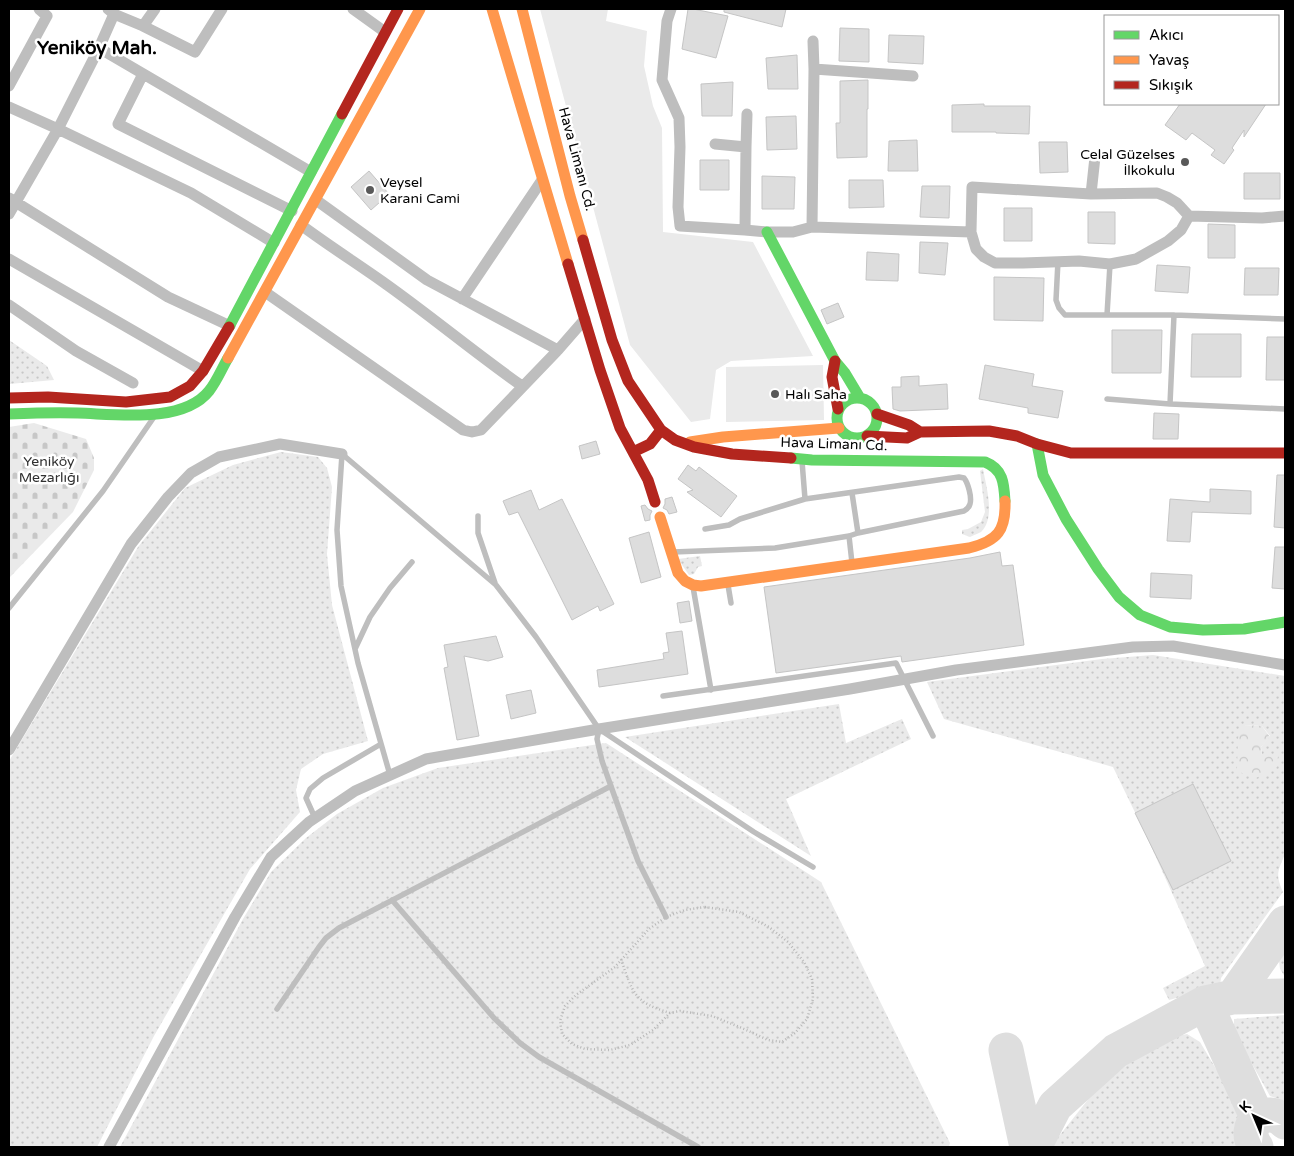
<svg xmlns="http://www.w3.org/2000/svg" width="1294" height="1156" viewBox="0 0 1294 1156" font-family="'Varela Round',sans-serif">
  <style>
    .grass { fill: url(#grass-dots); fill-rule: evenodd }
    .forest { fill: url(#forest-crowns) }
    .cemetery { fill: url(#cemetery-stones) }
    .park { fill: #eaeaea }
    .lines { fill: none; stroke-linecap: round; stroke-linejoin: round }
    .taxiway { stroke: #dedede; stroke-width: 35 }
    .building { fill: #ddd; stroke: #c5c5c5 }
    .path { stroke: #b8b8b8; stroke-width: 2.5; stroke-dasharray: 1 2.5; stroke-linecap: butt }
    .lane { stroke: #bebebe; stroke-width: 5.5 }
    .street { stroke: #bebebe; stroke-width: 11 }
    .fast { stroke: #63d668; stroke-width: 11 }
    .slow { stroke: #ff974d; stroke-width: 11 }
    .jam { stroke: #b3261e; stroke-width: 11 }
    .poi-dot { fill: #595959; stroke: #fff; stroke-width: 2 }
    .labels { text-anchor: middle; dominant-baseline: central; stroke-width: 5; stroke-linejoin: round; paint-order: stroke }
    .poi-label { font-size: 14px; fill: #000; stroke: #fff; text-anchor: start }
    .street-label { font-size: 14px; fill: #000; stroke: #fff }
    .park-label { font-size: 14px; fill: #303030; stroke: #fff }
    .district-label { font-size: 19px; font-weight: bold; fill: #000; stroke: #fff }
  </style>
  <defs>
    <pattern id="grass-dots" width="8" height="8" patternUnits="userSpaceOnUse" patternTransform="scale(1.25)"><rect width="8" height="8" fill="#eaeaea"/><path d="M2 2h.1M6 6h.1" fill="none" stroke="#c7c7c7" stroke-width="1.8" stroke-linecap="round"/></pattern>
    <pattern id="forest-crowns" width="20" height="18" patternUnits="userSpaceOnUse" patternTransform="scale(1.25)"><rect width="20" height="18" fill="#eaeaea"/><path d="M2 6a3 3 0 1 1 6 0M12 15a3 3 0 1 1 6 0" fill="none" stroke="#c7c7c7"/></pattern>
    <pattern id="cemetery-stones" width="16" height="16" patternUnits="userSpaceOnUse" patternTransform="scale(1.25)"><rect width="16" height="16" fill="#eaeaea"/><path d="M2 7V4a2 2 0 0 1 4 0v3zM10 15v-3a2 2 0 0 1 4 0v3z" fill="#c7c7c7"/></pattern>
  </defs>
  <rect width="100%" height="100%" fill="#fff"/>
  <!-- grass -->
  <path class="grass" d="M9 340 47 366 54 380 9 384Z
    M281 452 318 457 327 468 332 487 327 554 332 605 368 741 323 754 301 769 296 790 300 812 250 869 154 1036 97 1147H9V761L138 547 185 488 233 465Z
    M983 469C986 486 996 518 981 532 978 534 973 535 970 537L962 534V530L968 529 981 522 985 512 980 471Z
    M700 556 702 566 698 567 694 574 689 575 678 559Z
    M1153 655 1285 676V854C1278 871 1275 874 1283 892L1221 978 1220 986 1169 1000 1163 988 1205 966 1145 833 1113 767 944 719 927 682 1102 659ZM1244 725 1262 726 1270 736 1261 747 1262 756Z
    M839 704 846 743 902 719 911 739 786 799 811 856 625 737Z
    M606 743 821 882 950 1143 949 1147H120L243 919 271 872 306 838 337 814 383 788 438 768Z
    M1285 951V977L1280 969 1279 961Z
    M1285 1015V1101L1270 1096 1234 1032V1019Z
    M1187 1034 1200 1042 1241 1111 1235 1135 1239 1147H1052L1056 1140 1094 1092 1128 1064 1173 1037Z"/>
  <!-- forest -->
  <path class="forest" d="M1244 725 1262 726 1270 737 1261 747 1262 756 1278 755 1277 767 1256 778 1243 774 1237 769 1238 738Z"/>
  <!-- cemetery -->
  <path class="cemetery" d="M34 423 86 439 94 458V470L73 512 9 578V427Z"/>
  <!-- park -->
  <path class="park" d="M540 9H608L606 21 647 31 644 66 653 106 662 128 663 232 753 242 813 356 731 361 716 370 710 419 691 422 630 345Z
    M823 365 824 420 726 422V367Z"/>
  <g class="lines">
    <!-- taxiway -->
    <path class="taxiway" d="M1233 997 1285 923
      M1205 1003 1258 1119
      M1006 1050 1027 1147
      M1034 1147 1055 1106 1116 1051 1205 1003 1233 997 1285 996
      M1256 1147C1240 1126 1266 1103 1285 1122"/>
  </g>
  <!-- building -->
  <path class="building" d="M688 9H693L728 16 716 58 682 49Z
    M724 9H786L782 27 724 12Z
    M840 28 869 29V62L839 61Z
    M889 35 924 36 923 64 888 62Z
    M797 55 798 89H768L766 58Z
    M868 80V109H867V157L837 158 836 123H840V81Z
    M733 82 732 116H702L701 84Z
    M984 104V106H1030L1029 134 996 133V132H952V105Z
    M1180 104H1266L1244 137V130L1232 148 1234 150 1224 164 1211 155 1215 150 1192 133 1186 140 1165 125Z
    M796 116 797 149 767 150 766 117Z
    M917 140 918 171H888L889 141Z
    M1039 142H1067L1068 172 1040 173Z
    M700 160H729V190H700Z
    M369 171 389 194 371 210 351 187Z
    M1244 173H1280V199H1244Z
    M762 176 795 177 794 209H762Z
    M849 180H883L884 207 849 208Z
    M922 186H950L949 218 920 217Z
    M1004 208H1032V241H1004Z
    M1088 212H1115V244L1088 243Z
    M1208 224 1235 225V258H1208Z
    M920 242 948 243 945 275 919 273Z
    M867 252 899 254 898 281 866 280Z
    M1157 265 1190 267 1188 293 1155 291Z
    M1245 268H1279L1278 295H1244Z
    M994 277 1044 278 1043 321 994 320Z
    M838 303 844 317 827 324 821 310Z
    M1112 330H1162L1161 373H1112Z
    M1192 334H1241V377H1191Z
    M1267 337H1285V380H1266Z
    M985 365 1034 374 1032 386 1063 391 1058 418 1028 413V408L979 399Z
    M919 376V386L947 384 948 409 900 411 893 409 892 387H901V377Z
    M1154 413 1179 414 1178 439H1153Z
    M596 441 600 454 582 459 579 446Z
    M688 465 696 471 699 467 737 496 721 517 687 492 693 490 678 479Z
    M1277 475H1285V528L1274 527Z
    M1210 489 1251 491V514L1192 512 1190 542 1167 541 1170 499 1210 502Z
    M531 490 539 510 562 499 614 604 600 611 598 606 572 620 518 512 509 515 503 501Z
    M672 497 677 512 669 514 667 510 663 508 665 504V499Z
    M645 505 648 509 652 511 650 515V520L645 521 641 506Z
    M649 532 661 577 641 583 629 538Z
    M1275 547H1285V589L1272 588Z
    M1000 552 1002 566 1013 565 1024 645 902 662 901 656 776 673 764 587 970 558Z
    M1151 573 1192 575 1191 599 1150 597Z
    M689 601 692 621 680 623 677 603Z
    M682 631 688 674 599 687 597 670 664 659 663 653 669 652 666 633Z
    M496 636 503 657 488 661 464 656 479 736 457 740 444 668 448 667 444 645Z
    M531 690 536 713 511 719 506 695Z
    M1193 784 1231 861 1173 890 1135 813Z"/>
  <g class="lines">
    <!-- path -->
    <path class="path" d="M705 907 739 912 769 927 788 942 804 962 812 979 813 999 807 1019 795 1033 782 1042 768 1040 742 1028 712 1016 680 1011 670 1013 653 1030 630 1045 610 1050 585 1049 572 1044 562 1034 560 1021 565 1006 576 995 615 967 649 929 666 917 685 910Z
      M621 959C633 994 634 1002 670 1013"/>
    <!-- lane -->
    <path class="lane" d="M1058 261 1056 300 1059 308 1065 315H1174L1285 319
      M1107 315 1110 264
      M1107 399 1170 404 1285 409
      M1170 404 1174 315
      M342 454 496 585 536 637 599 729 754 832 813 867
      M342 454 337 530 341 586 358 663 390 775
      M802 461 805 499
      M852 493 858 533
      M478 516V533L495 583
      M849 536 852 563
      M673 552 775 548 849 536 858 533 964 511C967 509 969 508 970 504 972 497 968 483 964 478L959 477 805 499 740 519 729 525 705 529
      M728 585 731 603
      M693 587 711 690
      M9 608 103 491 154 417
      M355 649 370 617 390 588 412 562
      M663 696 896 663 933 736
      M599 729 597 739 602 761 623 820 638 861 666 917
      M315 818 306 798 310 789 323 778 381 744
      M392 900 494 1018 520 1043 539 1057 698 1147
      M277 1009 319 947 326 938 339 928 611 786"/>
    <!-- street -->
    <path class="street" d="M155 9 143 26 195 52 222 9
      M353 9 385 32
      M671 9 667 21 662 80 679 118 680 147 678 207 680 226 745 230 767 232H793L812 227 971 232
      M114 14 143 26
      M99 48 114 14 108 9
      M814 69 913 76
      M143 74 118 124 292 211
      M9 86 47 16 39 9
      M9 107 58 129 9 214
      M715 144 746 147
      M1091 194 1095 157
      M9 198 168 297 230 326
      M316 200 427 280 558 350
      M1189 216 1181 230 1168 241 1136 259 1110 264 1079 261 1023 263H995L984 257 976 249 971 232 972 187 1091 194 1157 193 1167 197 1177 203 1189 216 1262 218 1285 216
      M301 225C328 245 356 263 383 282 431 316 475 353 522 386
      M812 227 814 69 813 41
      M745 230 746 147 747 114
      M274 243 191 193 58 129 99 48 311 172
      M9 259 203 371
      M265 292 463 430 472 432 481 430 558 350 585 319
      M462 299 542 180
      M9 305 76 351 133 383
      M9 750 131 544 168 497 191 473 219 457 280 444 342 454
      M109 1147 235 917 271 857 309 822 355 791 426 759 599 729 850 689 956 670 1133 647 1173 646 1285 665"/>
    <!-- fast -->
    <path class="fast" d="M767 232 835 361 845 373 860 398
      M229 327 342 114
      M837 418a20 20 0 1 1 40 0a20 20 0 1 1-40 0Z
      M9 414C32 413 55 412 78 413 115 414 183 424 209 391 217 381 222 368 228 358
      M1037 444 1043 475 1066 519 1098 569 1119 597 1140 615 1170 627 1203 630 1244 629 1285 622
      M791 458 812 460 985 462C1003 469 1004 483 1005 501"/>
    <!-- slow -->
    <path class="slow" d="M492 9 568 264
      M522 9 570 196 583 240
      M228 358 420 9
      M690 442 723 437 839 428
      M660 517 678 573 685 581 693 585 701 586 969 548C998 541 1006 530 1005 501"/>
    <!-- jam -->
    <path class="jam" d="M342 114 398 9
      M583 240 612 340 628 381 661 430 675 440 694 447 732 454 791 458
      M568 264 600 370 620 428 648 480 655 502
      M835 361 832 377 838 409
      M9 398 48 397 126 402 170 397 190 386 203 371 229 327
      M877 414 909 425 920 432
      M867 436 907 438 920 432 989 431 1017 436 1037 444 1071 453H1285
      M633 452 650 444 661 430"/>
  </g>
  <!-- markers -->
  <g class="poi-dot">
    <circle cx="1185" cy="162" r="5"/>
    <circle cx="370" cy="190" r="5"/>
    <circle cx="775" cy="394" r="5"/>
  </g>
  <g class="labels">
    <!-- poi labels -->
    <g class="poi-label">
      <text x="1175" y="154" text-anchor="end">Celal Güzelses<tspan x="1175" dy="16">İlkokulu</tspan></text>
      <text x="380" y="182">Veysel<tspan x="380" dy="16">Karani Cami</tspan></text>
      <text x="785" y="394">Halı Saha</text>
    </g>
    <!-- street labels -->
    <g class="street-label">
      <text transform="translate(577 159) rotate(75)">Hava Limanı Cd.</text>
      <text transform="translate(834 444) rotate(2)">Hava Limanı Cd.</text>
    </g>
    <!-- park labels -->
    <g class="park-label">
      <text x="49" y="461">Yeniköy<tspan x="49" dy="16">Mezarlığı</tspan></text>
    </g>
    <!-- district labels -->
    <g class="district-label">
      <text x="97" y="48">Yeniköy Mah.</text>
    </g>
  </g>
  <!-- border -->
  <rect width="1294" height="1156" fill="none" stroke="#000000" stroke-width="20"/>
  <!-- legend -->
  <rect x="1104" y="15" width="175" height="90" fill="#ffffff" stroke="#999999"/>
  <rect x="1114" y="31" width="25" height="8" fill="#63d668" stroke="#999999"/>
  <text x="1149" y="40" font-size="15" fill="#000000">Akıcı</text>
  <rect x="1114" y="56" width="25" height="8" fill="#ff974d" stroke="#999999"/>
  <text x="1149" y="65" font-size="15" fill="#000000">Yavaş</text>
  <rect x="1114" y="81" width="25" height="8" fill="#b3261e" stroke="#999999"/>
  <text x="1149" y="90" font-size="15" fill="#000000">Sıkışık</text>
  <!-- north arrow -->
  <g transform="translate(1254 1116) rotate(316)" stroke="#ffffff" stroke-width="4" paint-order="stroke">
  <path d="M0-4L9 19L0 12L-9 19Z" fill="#000000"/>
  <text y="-8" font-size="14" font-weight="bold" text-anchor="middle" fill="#000000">K</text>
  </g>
</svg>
